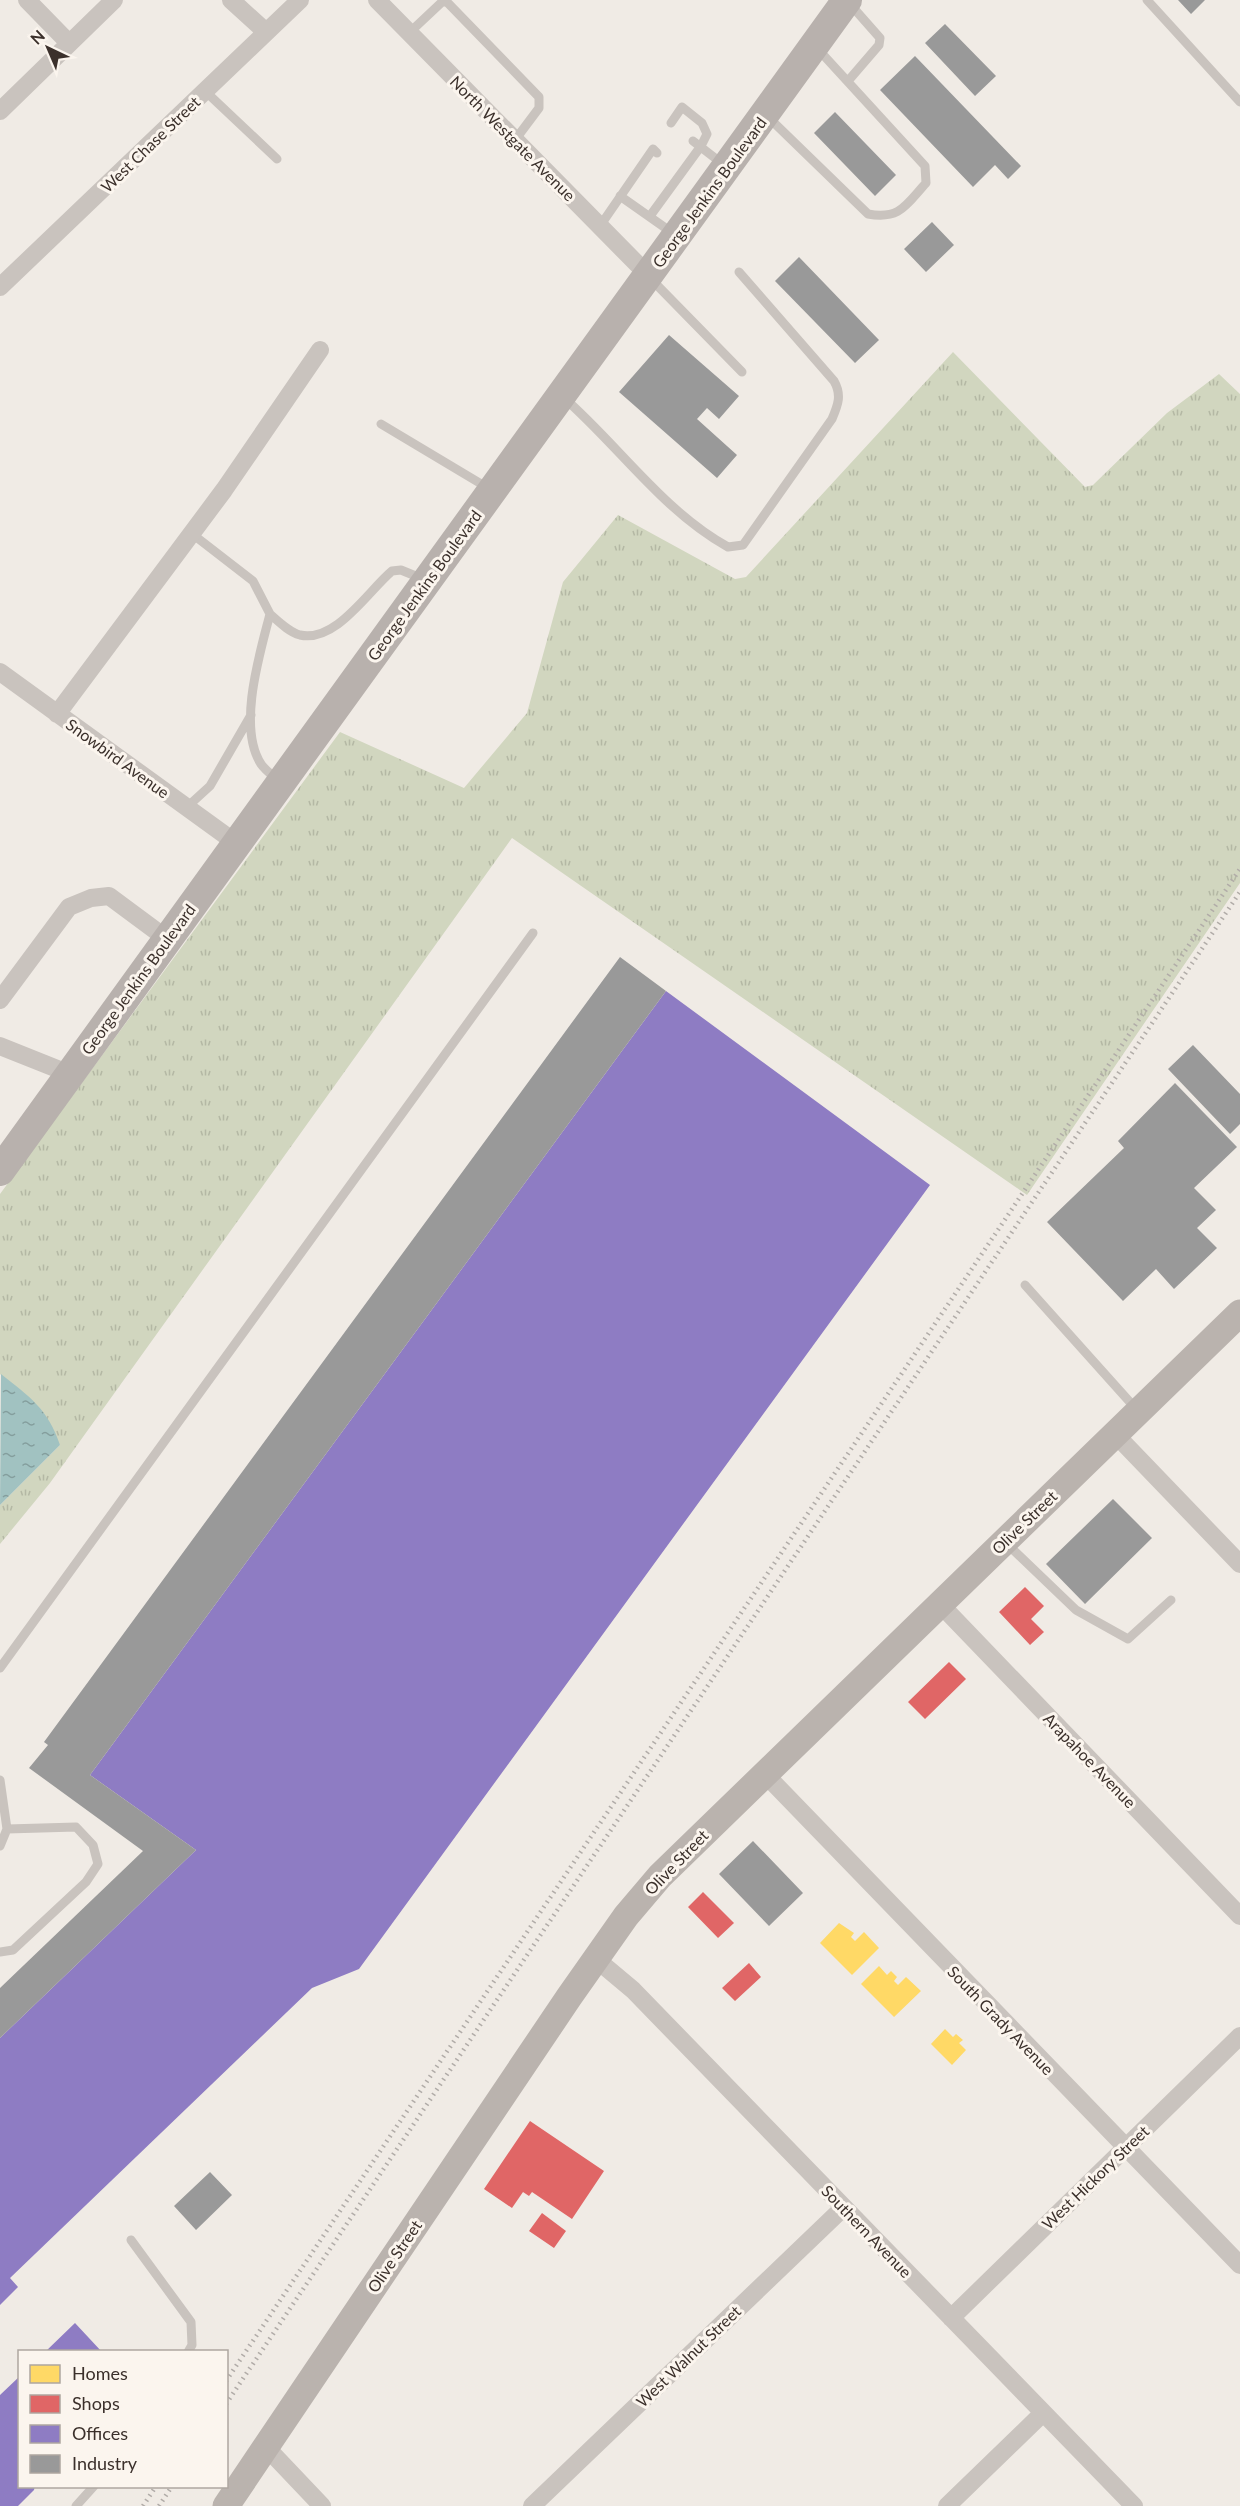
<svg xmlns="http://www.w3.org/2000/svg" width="1240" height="2506" viewBox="0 0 1240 2506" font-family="Lato,sans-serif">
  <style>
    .grass { fill: url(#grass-tufts) }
    .water { fill: url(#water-ripples) }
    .homes { fill: #ffd966 }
    .shops { fill: #e06666 }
    .offices { fill: #8e7cc3 }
    .industry { fill: #999 }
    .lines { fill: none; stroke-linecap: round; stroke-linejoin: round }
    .lane { stroke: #c9c3be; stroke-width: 9 }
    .street { stroke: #c9c3be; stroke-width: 18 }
    .secondary { stroke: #bab3ae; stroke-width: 27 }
    .primary { stroke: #b8b1ad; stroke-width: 30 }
    .rail { stroke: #b1aca8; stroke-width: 4.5; stroke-dasharray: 1.5 4.5; stroke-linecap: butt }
    .labels { text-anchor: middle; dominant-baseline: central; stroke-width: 6; stroke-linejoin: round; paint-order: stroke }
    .street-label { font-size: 16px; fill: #3b302b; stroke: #fbf5ee }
  </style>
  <defs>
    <pattern id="grass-tufts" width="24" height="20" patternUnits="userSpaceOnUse" patternTransform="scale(1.5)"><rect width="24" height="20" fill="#d1d6bf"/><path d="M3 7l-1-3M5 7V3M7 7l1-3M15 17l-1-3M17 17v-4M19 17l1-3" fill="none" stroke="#b4b8a4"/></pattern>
    <pattern id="water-ripples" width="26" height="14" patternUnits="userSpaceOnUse" patternTransform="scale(1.5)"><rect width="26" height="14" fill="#a1c2c1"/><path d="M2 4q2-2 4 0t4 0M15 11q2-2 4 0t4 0" fill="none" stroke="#849e9d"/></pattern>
  </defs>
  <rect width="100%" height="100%" fill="#f0ebe5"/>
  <!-- grass -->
  <path class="grass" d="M953 352 1085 487 1093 485 1167 413 1219 374 1240 394V883L1027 1195 512 838 50 1483 0 1544V1505L60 1445 0 1374V1194L340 732 464 788 527 713 563 582 618 515 735 579 746 577Z"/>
  <!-- water -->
  <path class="water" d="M1 1374C30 1397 48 1409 60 1445L0 1505Z"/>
  <!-- homes -->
  <path class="homes" d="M839 1923 854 1933 851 1937 855 1941 864 1932 879 1948 852 1975 820 1943Z
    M879 1966 887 1975 891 1971 897 1977 894 1981 898 1985 906 1977 921 1991 894 2017 861 1984Z
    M945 2029 953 2037 956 2034 963 2040 959 2043 966 2050 952 2065 931 2044Z"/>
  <!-- shops -->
  <path class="shops" d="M1025 1587 1044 1606 1031 1619 1044 1632 1030 1645 999 1612Z
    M949 1662 966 1679 925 1719 908 1702Z
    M703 1892 734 1923 718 1938 688 1907Z
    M749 1963 761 1977 735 2001 722 1988Z
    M530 2121 604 2171 572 2219 532 2192 529 2196 523 2192 512 2208 484 2189Z
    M542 2213 566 2231 554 2248 529 2231Z"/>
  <!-- offices -->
  <path class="offices" d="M666 991 930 1185 359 1969 312 1988 10 2278 18 2287 0 2305V2038L196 1850 90 1775Z
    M75 2323 102 2352H45Z
    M20 2376V2486H35L34 2490 18 2506H0V2395Z"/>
  <!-- industry -->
  <path class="industry" d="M1178 0H1205L1191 14Z
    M945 24 996 76 975 96 925 43Z
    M915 56 1021 166 1008 179 995 165 973 187 880 90Z
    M835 112 896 175 875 196 814 133Z
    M932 222 954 245 926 272 904 249Z
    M799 257 879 340 855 363 775 281Z
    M669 335 739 396 719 419 707 408 697 419 737 455 717 478 619 392Z
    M620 957 666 991 90 1775 196 1850 0 2038V1988L143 1851 29 1768 48 1745 44 1742Z
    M1193 1045 1240 1094V1124L1230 1134 1168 1069Z
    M1175 1083 1237 1147 1194 1188 1216 1210 1197 1228 1217 1248 1174 1289 1156 1269 1123 1301 1047 1222 1124 1148 1118 1141Z
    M1113 1499 1152 1538 1085 1604 1046 1564Z
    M753 1841 803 1893 769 1926 719 1874Z
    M210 2172 232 2195 196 2230 174 2206Z"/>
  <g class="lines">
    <!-- lane -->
    <path class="lane" d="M1147 0 1240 102
      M409 33 442 2H447L539 97V108L515 140
      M848 81 879 45 880 38 850 4
      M205 91 277 159
      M767 116 868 214C900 220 906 205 926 183L925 166 816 47
      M693 141 724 165
      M620 196 674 234
      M650 216 701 146 707 134 702 123 682 107 671 123
      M600 226 653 149 657 153
      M650 278 742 372
      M563 397C619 446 663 511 728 547L743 545 832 419C838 405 842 395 834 381L739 272
      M381 424 488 488
      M191 533 253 581 270 614C260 653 237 727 261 764 265 770 272 775 278 780
      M270 614C279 622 289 632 300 635 336 643 368 591 392 571L401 570 423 579
      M187 807 210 786 251 715
      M1025 1285 1137 1410
      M1006 1543 1076 1610 1128 1639 1171 1600
      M0 1668 533 933
      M0 1780 7 1829 0 1846
      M0 1952 13 1950 86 1882 98 1864 93 1845 76 1827 7 1829
      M131 2240 191 2322 192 2345 188 2352
      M76 2506 94 2486"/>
    <!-- street -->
    <path class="street" d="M27 0 69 43
      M231 0 266 32
      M377 0 649 276
      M0 111 114 0
      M0 287 300 0
      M0 672 236 843
      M57 714 224 490 320 350
      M0 1000 69 907 91 898 109 896 167 939
      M0 1046 70 1074
      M1115 1434 1240 1564
      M940 1604 1240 1916
      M764 1773 1240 2265
      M596 1959 633 1990 1134 2506
      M951 2318 1240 2036
      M266 2447 322 2506
      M532 2506 843 2208
      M947 2506 1043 2413"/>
    <!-- secondary -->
    <path class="secondary" d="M226 2506 569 1997 626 1916 660 1876 1240 1313"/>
    <!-- primary -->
    <path class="primary" d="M0 1171 847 0"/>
    <!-- rail -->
    <path class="rail" d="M226 2381 1240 869
      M226 2404 1240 892
      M143 2506 156 2486
      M159 2506 172 2486"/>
  </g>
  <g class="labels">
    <!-- street labels -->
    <g class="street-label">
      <text transform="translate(513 138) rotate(45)">North Westgate Avenue</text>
      <text transform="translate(150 144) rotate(-44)">West Chase Street</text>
      <text transform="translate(709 192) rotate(-54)">George Jenkins Boulevard</text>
      <text transform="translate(424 585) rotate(-54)">George Jenkins Boulevard</text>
      <text transform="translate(118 758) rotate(36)">Snowbird Avenue</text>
      <text transform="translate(138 979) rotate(-54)">George Jenkins Boulevard</text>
      <text transform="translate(1024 1522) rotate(-44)">Olive Street</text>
      <text transform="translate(1090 1760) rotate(46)">Arapahoe Avenue</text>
      <text transform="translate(676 1862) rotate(-46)">Olive Street</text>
      <text transform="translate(1001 2020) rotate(46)">South Grady Avenue</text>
      <text transform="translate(1095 2177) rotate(-44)">West Hickory Street</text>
      <text transform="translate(867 2231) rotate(46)">Southern Avenue</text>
      <text transform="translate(394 2256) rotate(-56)">Olive Street</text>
      <text transform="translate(688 2356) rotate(-44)">West Walnut Street</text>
    </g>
  </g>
  <!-- legend -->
  <rect x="18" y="2350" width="210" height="138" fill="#fbf5ee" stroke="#aea6a0" stroke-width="1.5"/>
  <rect x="30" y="2365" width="30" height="18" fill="#ffd966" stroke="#aea6a0" stroke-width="1.5"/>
  <text x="72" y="2380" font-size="18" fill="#3b302b">Homes</text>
  <rect x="30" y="2395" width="30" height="18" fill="#e06666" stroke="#aea6a0" stroke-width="1.5"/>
  <text x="72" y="2410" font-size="18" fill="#3b302b">Shops</text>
  <rect x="30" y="2425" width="30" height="18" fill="#8e7cc3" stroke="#aea6a0" stroke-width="1.5"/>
  <text x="72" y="2440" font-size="18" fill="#3b302b">Offices</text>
  <rect x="30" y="2455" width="30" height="18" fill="#999999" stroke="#aea6a0" stroke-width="1.5"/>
  <text x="72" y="2470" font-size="18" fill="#3b302b">Industry</text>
  <!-- north arrow -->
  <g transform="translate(48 48) rotate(316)" stroke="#fbf5ee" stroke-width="4.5" paint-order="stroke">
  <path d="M0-4.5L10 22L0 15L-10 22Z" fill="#3b302b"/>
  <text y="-9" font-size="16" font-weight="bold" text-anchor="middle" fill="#3b302b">N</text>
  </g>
</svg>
